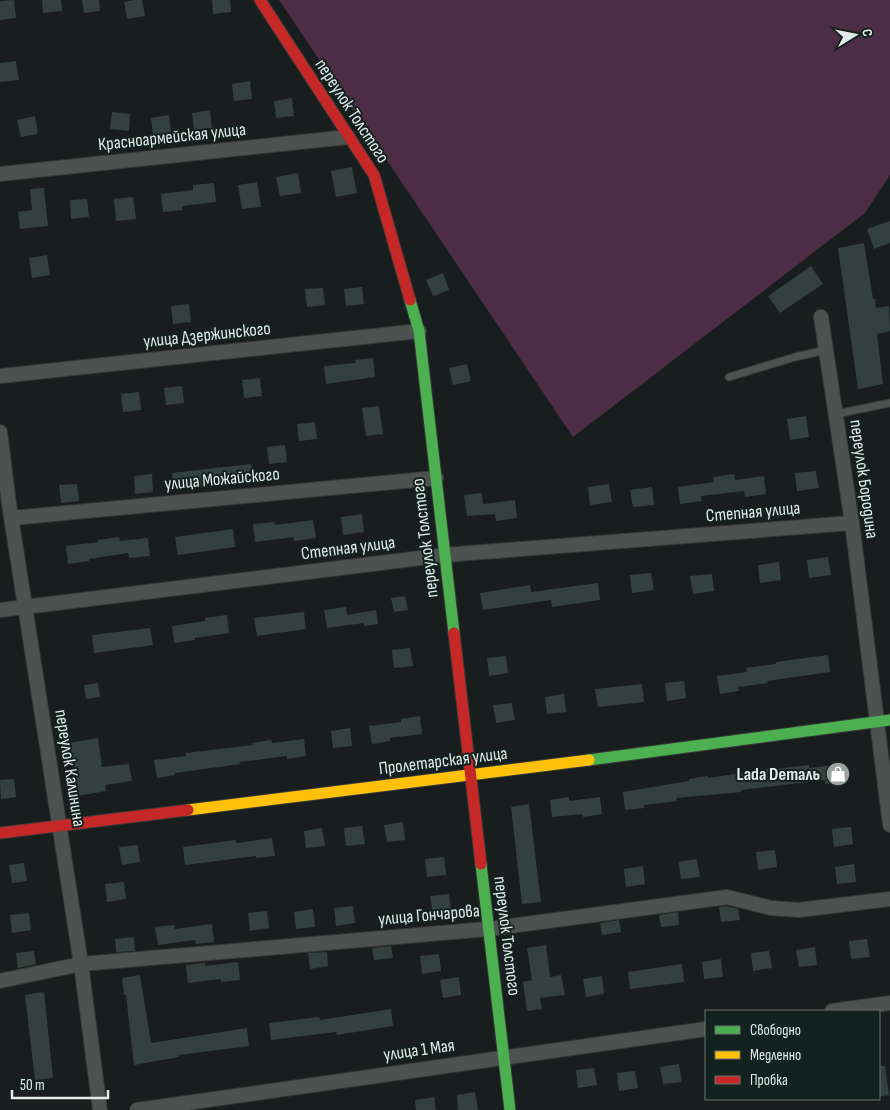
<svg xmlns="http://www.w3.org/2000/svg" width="890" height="1110" viewBox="0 0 890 1110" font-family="'Sofia Sans Condensed',sans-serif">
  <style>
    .green { fill: #4d2d45 }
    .building { fill: #34403e }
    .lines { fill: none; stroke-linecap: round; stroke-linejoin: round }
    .lane-casing { stroke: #343938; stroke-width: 9 }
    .street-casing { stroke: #343938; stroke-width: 16 }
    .fast-casing { stroke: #343938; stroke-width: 13 }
    .slow-casing { stroke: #343938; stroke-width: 13 }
    .jam-casing { stroke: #343938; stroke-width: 13 }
    .lane { stroke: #4c5250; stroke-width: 7 }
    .street { stroke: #4c5250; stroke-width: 14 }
    .fast { stroke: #4caf50; stroke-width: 11 }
    .slow { stroke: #ffc107; stroke-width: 11 }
    .jam { stroke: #c62828; stroke-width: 11 }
    .labels { text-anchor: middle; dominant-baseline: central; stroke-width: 4; stroke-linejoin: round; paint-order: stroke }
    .street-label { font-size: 18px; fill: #e1eae8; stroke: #14221f }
    .poi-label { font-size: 18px; font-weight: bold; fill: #e1eae8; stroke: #14221f; text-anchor: end }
  </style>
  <rect width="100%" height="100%" fill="#181e1d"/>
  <!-- green -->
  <path class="green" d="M279 0H890V175L865 213 573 437Z"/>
  <!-- building -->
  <path class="building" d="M14 0 16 18 0 20V1Z
    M42 0H61L62 11 43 13Z
    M82 0H99L100 11 84 13Z
    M134 0H142L145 16 127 19 124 2Z
    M212 0H230L231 12 213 14Z
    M16 61 19 80 0 82V63Z
    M250 81 252 99 234 101 232 84Z
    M292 98 294 116 276 118 274 101Z
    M210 110 212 128 194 130 192 113Z
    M112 112 130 114 129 131 110 129Z
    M169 115 171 133 153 135 151 118Z
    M35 116 38 134 21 137 17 120Z
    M352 167 357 193 336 197 331 171Z
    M298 173 301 193 280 196 276 177Z
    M257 182 261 207 242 209 238 185Z
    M214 183 216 202 182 206V210L163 212 161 194 193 190V185Z
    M44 188 48 226 20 229 18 212 32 210 30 189Z
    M133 197 136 219 116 221 114 199Z
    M87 199 89 217 71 219 70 200Z
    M890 221V243L874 249 867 229Z
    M864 243 873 299H875L876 308 889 306 890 331 877 334 883 384 858 389 838 248Z
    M47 255 50 275 32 278 29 258Z
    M811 266 823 284 780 313 768 296Z
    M443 273 449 290 433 296 426 280Z
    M362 287 364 304 346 306 344 289Z
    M323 288 325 305 307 307 305 289Z
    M189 304 191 322 173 324 171 306Z
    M373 358 375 377 326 384 324 366 356 363 355 360Z
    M467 364 471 381 453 385 449 368Z
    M260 378 262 396 244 398 242 380Z
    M182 386 184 403 166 405 164 388Z
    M139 392 141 410 123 412 121 394Z
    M379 406 383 434 366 436 362 408Z
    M806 416 809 437 790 440 787 419Z
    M315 422 317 439 299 441 297 424Z
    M285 445 287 462 269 464 267 447Z
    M251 464 253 481 174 490 172 473Z
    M816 471 819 488 797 491 795 473Z
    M152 474 153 492 135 494 134 476Z
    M734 474 735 480 764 476 766 494 745 497 744 491 701 496 702 501 680 504 678 487 714 482 713 477Z
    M77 484 79 501 61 503 59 485Z
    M609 484 612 502 590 505 588 487Z
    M652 487 654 505 633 507 630 490Z
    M482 493 483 504 515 500 517 518 496 521 495 514 467 516 464 495Z
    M362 514 364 532 343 535 341 517Z
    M313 520 316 538 294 541V537L255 542 253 524 274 522 275 525Z
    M233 529 235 547 178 555 175 537Z
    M119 537 120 541 148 538 150 556 129 558 128 553 89 559V561L68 564 66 546 98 542V540Z
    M828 557 831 575 809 578 807 560Z
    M779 562 781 580 760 583 758 565Z
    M651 573 654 590 632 593 630 575Z
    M712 574 714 591 693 594 690 576Z
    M598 583 600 600 552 607 551 600 483 610 480 593 530 585 531 592Z
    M405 596 408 610 394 612 391 598Z
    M346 607 347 615 376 610 378 624 364 626V623L327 628 324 610Z
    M304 612 306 629 257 636 254 618Z
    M227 615 229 633 195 638V640L174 643 172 626 205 621V618Z
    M150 628 153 645 94 653 92 635Z
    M410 648 413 666 394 668 392 650Z
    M828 655 830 672 767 681 768 683 738 687 739 691 720 694 717 676 747 672 746 668 776 664V662Z
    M506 656 508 673 489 676 487 658Z
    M684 681 686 698 667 701 665 683Z
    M98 683 100 697 86 699 84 685Z
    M642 684 644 702 598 707 595 689Z
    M564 694 566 712 547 714 545 697Z
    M512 703 515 720 496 723 493 705Z
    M420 716 422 734 390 738V741L372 744 369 726 401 722V719Z
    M350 728 352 746 333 748 331 731Z
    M98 738 102 767 129 764 132 781 105 785 106 791 77 796 69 743Z
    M304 739 306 756 287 759V756L239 762 240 764 175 773V775L157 778 154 760 186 756V753L253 745 252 743 271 740 272 743Z
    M842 764 844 782 825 784V780L741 790V792L676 798 677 801 644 805V808L625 810 623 792 689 781V779L708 776V778L774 768V769L809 765V768Z
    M14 779 16 797 1 799 0 780Z
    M569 797V801L600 797 602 814 583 817V814L552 817 550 800Z
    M529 804 541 902 522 904 511 807Z
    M403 822 405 840 387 842 384 825Z
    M362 826 365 844 346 846 344 828Z
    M851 827 853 844 834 847 832 829Z
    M322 828 325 846 306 848 304 831Z
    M272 838 275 856 256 858V856L185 865 183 847 236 840V843Z
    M138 845 140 862 122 865 119 847Z
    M775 850 777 867 758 870 756 852Z
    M444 857 446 875 427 877 425 859Z
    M697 859 700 877 681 879 678 862Z
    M24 863 27 881 12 883 9 865Z
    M854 864 856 882 837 884 835 867Z
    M643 866 645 884 626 887 624 869Z
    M124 882 126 899 107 902 105 884Z
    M449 894 451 912 433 914 430 896Z
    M353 906 355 923 336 926 334 908Z
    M726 906 738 909 740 920 721 922 719 907Z
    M313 909 315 927 296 929 294 912Z
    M267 911 269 928 250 931 248 913Z
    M678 912 679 925 661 927 659 915Z
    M29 913 31 930 12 933 10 915Z
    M619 920 621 932 602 935 600 923Z
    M212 924 214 942 196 944 195 940 158 945 155 927 174 925 175 929Z
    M134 937 135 951 116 952 115 939Z
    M867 939 870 957 851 959 849 941Z
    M546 945 550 977 561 975 565 995 540 998 542 1009 527 1011 523 982 532 980 527 948Z
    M391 946 393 958 374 960 372 948Z
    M815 947 817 965 799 967 796 950Z
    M34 951 36 964 18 968 16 953Z
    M769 951 772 968 753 971 751 953Z
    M327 952 328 966 310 969 308 953Z
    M439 954 441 971 422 974 420 956Z
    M721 959 723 977 704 979 702 962Z
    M238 962 240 980 221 982V979L188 983 186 965 205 963V966Z
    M682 964 684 982 630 989 628 972Z
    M140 975 151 1043 247 1028 249 1046 179 1055V1057L134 1065 126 995H124L122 978Z
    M602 976 604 994 586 997 583 979Z
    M459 977 461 995 443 998 440 980Z
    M44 992 53 1078 35 1080 25 995Z
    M391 1009 393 1026 337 1035 336 1032 271 1040 269 1023 319 1017 320 1020Z
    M679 1064 682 1082 663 1084 660 1067Z
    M879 1066H885L889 1095 879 1097Z
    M594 1068 597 1085 578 1088 576 1070Z
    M635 1071 638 1088 619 1091 617 1073Z
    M475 1092 478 1110H458L457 1095Z
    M434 1097 436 1110H416L415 1100Z"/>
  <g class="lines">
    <!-- lane casing -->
    <g class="lane-casing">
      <path id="lane" d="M729 377 795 357 826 350
        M836 414 890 403"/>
    </g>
    <!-- street casing -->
    <g class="street-casing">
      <path id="street" d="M0 174 348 137
        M821 317 852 523 890 825
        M0 376 419 331
        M0 432 9 504 81 964 100 1110
        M12 518 436 478
        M0 610 445 555 852 523
        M0 981 81 964 488 929 727 897 771 908 799 910 890 899
        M832 1011 890 1003
        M137 1110 706 1029"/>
    </g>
    <!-- fast casing -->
    <g class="fast-casing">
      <path id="fast" d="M410 300 419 331 454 633
        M589 760 890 720
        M481 864 510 1110"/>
    </g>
    <!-- slow casing -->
    <g class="slow-casing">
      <path id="slow" d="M188 810 589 760"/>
    </g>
    <!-- jam casing -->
    <g class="jam-casing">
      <path id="jam" d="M260 0 374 175 410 300
        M454 633 481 864
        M0 833 188 810"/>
    </g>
    <!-- lane -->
    <use href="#lane" class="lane"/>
    <!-- street -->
    <use href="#street" class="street"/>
    <!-- fast -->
    <use href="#fast" class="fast"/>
    <!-- slow -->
    <use href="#slow" class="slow"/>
    <!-- jam -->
    <use href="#jam" class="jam"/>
  </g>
  <!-- icons -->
  <defs>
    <g id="shop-disc" transform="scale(1.25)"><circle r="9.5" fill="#9ba3a1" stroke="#14221f"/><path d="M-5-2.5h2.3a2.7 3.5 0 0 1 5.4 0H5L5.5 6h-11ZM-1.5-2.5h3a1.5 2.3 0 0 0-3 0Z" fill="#fff"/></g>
  </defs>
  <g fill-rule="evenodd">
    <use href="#shop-disc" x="838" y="774"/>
  </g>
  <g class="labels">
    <!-- street labels -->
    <g class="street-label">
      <text transform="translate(352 111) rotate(57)">переулок Толстого</text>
      <text transform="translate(172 137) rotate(-6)">Красноармейская улица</text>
      <text transform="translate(207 335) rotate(-6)">улица Дзержинского</text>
      <text transform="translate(222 479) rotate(-5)">улица Можайского</text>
      <text transform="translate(864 479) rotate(82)">переулок Бородина</text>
      <text transform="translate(753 512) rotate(-5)">Степная улица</text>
      <text transform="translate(425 538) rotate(-97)">переулок Толстого</text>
      <text transform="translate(348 548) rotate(-7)">Степная улица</text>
      <text transform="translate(443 761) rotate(-7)">Пролетарская улица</text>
      <text transform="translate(70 768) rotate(81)">переулок Калинина</text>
      <text transform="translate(429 915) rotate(-5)">улица Гончарова</text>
      <text transform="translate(507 936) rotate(83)">переулок Толстого</text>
      <text transform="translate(419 1050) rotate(-8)">улица 1 Мая</text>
    </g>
    <!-- poi labels -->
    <g class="poi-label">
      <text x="820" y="774">Lada Dеталь</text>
    </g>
  </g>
  <!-- legend -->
  <rect x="705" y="1010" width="175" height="90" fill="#14221f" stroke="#66726f"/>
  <rect x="715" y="1026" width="25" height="8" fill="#4caf50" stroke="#66726f"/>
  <text x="750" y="1035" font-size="15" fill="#e1eae8">Свободно</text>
  <rect x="715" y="1051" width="25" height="8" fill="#ffc107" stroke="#66726f"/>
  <text x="750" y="1060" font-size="15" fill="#e1eae8">Медленно</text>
  <rect x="715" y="1076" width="25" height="8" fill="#c62828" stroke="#66726f"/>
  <text x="750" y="1085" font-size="15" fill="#e1eae8">Пробка</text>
  <!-- north arrow -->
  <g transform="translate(855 35) rotate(80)" stroke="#14221f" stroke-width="4" paint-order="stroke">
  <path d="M0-4L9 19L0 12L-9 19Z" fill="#e1eae8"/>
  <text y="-8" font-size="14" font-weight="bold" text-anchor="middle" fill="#e1eae8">С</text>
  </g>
  <!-- scale -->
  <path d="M12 1090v8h96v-8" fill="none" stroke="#e1eae8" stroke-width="2.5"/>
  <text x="20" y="1090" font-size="15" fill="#e1eae8" stroke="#14221f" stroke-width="4" paint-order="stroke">50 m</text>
</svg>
